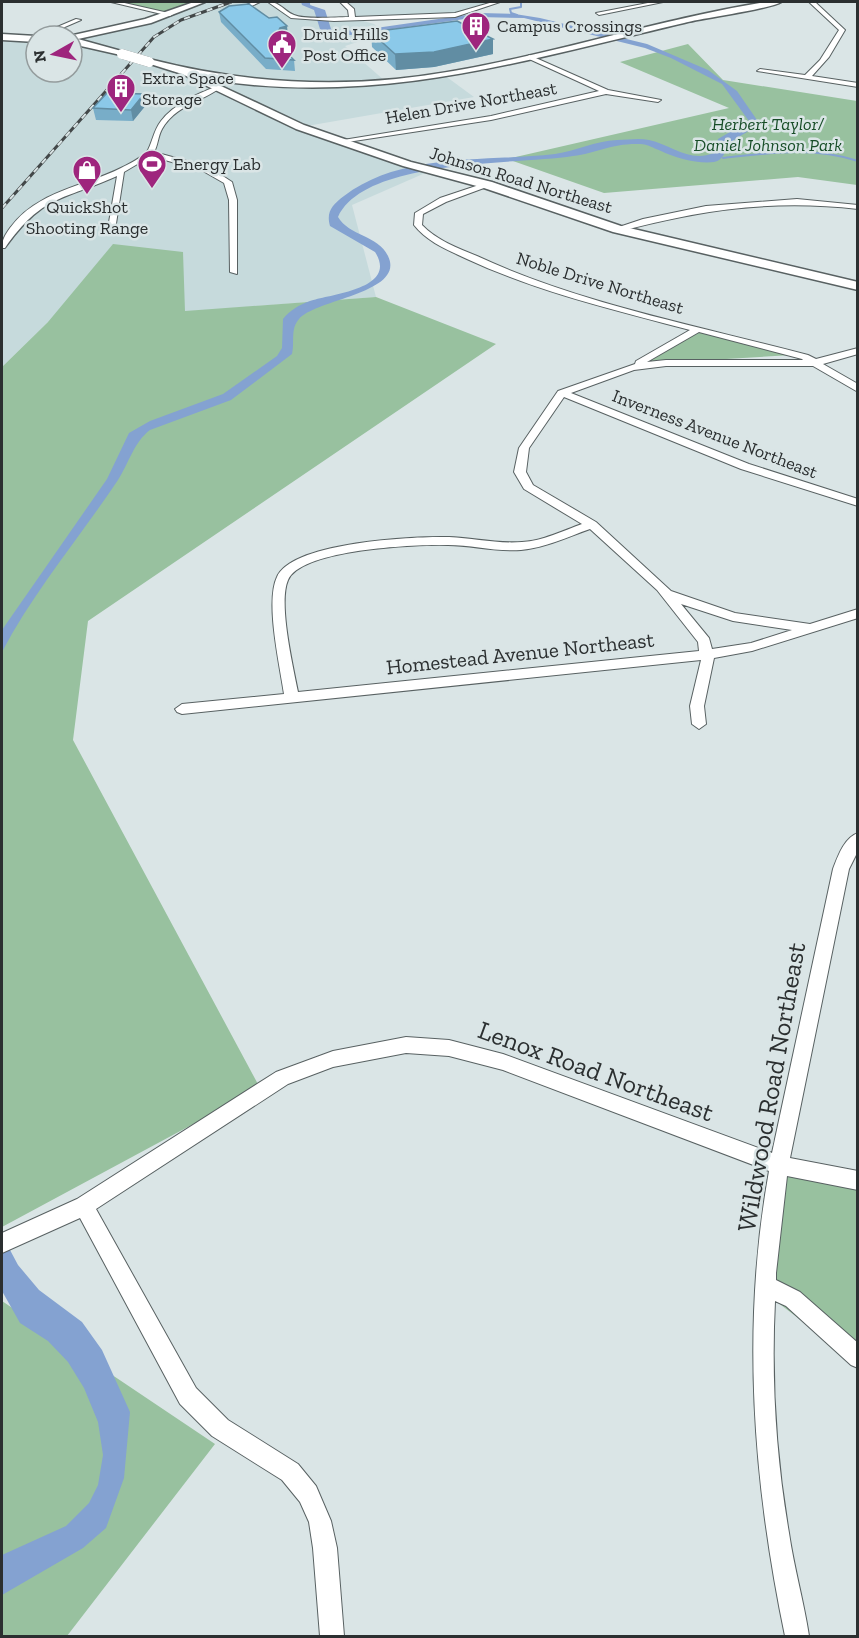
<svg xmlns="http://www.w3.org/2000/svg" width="859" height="1638" viewBox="0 0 859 1638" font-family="'Zilla Slab',serif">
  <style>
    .built { fill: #c6dadc }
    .green { fill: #98c19f }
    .water { fill: #84a2d1 }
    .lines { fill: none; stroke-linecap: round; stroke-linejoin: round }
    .stream { stroke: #84a2d1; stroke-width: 2 }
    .street-casing { stroke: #586162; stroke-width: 2 }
    .secondary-casing { stroke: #586162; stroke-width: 3 }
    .street { fill: #fff; fill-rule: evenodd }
    .secondary { fill: #fff; fill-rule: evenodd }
    .rail-casing { stroke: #434849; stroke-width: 3 }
    .rail { stroke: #dae5e6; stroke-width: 2; stroke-dasharray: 6; stroke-linecap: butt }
    .secondary-bridge-casing { stroke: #586162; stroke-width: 10; stroke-linecap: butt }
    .secondary-bridge { stroke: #fff; stroke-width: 10 }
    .wall { fill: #78adc8 }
    .shaded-wall { fill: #618da3 }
    .building { fill: #8bc9e9; stroke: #618da3; stroke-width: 1.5 }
    .labels { text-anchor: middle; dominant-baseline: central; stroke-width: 5; stroke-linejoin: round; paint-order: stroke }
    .far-poi-label { font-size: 18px; fill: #2b2f30; stroke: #dae5e6; text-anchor: start }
    .far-street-label { font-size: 18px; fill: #2b2f30; stroke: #dae5e6 }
    .far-park-label { font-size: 18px; font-style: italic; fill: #174d27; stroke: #dae5e6 }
    .street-label { font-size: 21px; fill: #2b2f30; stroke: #dae5e6 }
    .near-street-label { font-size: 26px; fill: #2b2f30; stroke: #dae5e6 }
  </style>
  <rect width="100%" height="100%" fill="#dae5e6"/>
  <!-- built -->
  <path class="built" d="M203 2H309L321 19 352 18 350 9 343 2H497L455 15 360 20 374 24 390 36 373 37 345 46 385 81 444 75 474 97 301 127 432 170 352 205 376 297 48 322 2 367V37L36 38V72H72V36L119 30 161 20Z"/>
  <!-- green -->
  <path class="green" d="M118 2H203L171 15Z
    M688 44 723 80 857 101V185L798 177 604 193 507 159 729 108 620 62Z
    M113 244 183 252 185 311 376 297 496 344 88 621 73 740 260 1088 2 1227V367L48 322Z
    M701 330 792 355 642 364Z
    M784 1163 857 1180V1363L760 1289Z
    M2 1301 215 1444 67 1636H2Z"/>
  <!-- water -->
  <path class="water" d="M301 2H310V5L325 10 331 29 334 31 362 30 480 13 515 14 540 18 647 44 708 70 737 91 757 120C753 133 739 134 731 143 724 150 725 160 714 162 698 164 675 158 661 151 653 148 648 144 640 144 612 143 597 153 573 156 517 165 365 158 338 217 349 236 378 235 388 256 406 293 316 299 299 319 290 329 295 342 292 354L231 400 150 430C134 442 129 463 118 480 80 537 34 591 2 652V630L107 479 129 433 150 421 223 394 277 356 282 348 283 319C290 310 299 305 310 301 330 294 399 289 375 252L330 226C326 212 332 205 344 196 402 152 486 162 555 154 576 151 595 141 617 140 627 140 639 138 649 140 672 145 689 163 714 153L718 139 749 121 722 84 671 58 645 48 524 18 479 17 350 35 326 33 320 29 314 10 302 5Z
    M2 1235 18 1265 39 1290 82 1322 102 1350 130 1412 124 1478 106 1528 83 1548 2 1595V1555L66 1526 89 1503 98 1485 103 1455 98 1422 84 1388 68 1362 48 1341 20 1323 2 1291Z"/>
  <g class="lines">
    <!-- stream -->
    <path class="stream" d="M517 15 511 13 510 9 521 7V2
      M723 158C769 153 813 146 858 161"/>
    <!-- street casing -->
    <g class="street-casing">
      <path id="street" d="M111 2H120L173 14 170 16Z
        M253 2H260L237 13 232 12Z
        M268 2C279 1 284 11 294 15 306 20 335 17 349 17L348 10 340 2H346L354 9 355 17 455 13 493 2H500L455 17 334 21 291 18Z
        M653 2H663L599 15 596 13Z
        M809 2H815L845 30 829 57 812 76 858 83V87L757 71 760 69 805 75 820 60 839 30Z
        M76 19 81 20 44 36H36Z
        M529 55 608 90 661 100 658 102 606 94 491 120 341 143 337 141 491 116 599 91 527 58Z
        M215 87 220 88C201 102 175 106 162 129 158 136 158 145 154 152L209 167 232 182 237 200V274L230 272 229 200 224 183 203 171 151 156 124 172 115 230 108 228 117 176C62 201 43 194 5 248H2C2 240 5 235 10 228 37 191 83 187 121 168 129 164 143 157 148 150 153 140 154 130 161 121 174 104 195 95 215 87Z
        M485 183 492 185 446 202 423 214 422 225C436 240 458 248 477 256 580 304 699 326 808 355L816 359 858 348V354L823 364 858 384V392L813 366H666L634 370 571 393 749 464 858 499V506L741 469 564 397 529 448 526 472 533 485 596 522 671 591 735 613 810 624 858 609V618L752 651 714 658 704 706 706 724 699 729 692 724 690 706 701 660 182 714 177 712 175 709 182 704 284 694C280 666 265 602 277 577 292 542 415 536 449 537 473 538 497 544 522 542 543 541 562 531 582 524L524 489 514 472 519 448 558 391 635 364 636 361 690 330C614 310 538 292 467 259 448 250 427 242 414 225L415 213 440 198ZM699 332 802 359 803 360H666L647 362ZM590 529 657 590 698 642 699 651 298 692C293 666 278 603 288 580 301 549 417 544 448 545 472 545 496 552 521 550 545 548 567 537 590 529ZM681 604 733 621 792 630 751 643 712 649 709 638Z
        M797 199 858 205V209C771 199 700 210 617 232L613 229 643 219 706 206Z
        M858 833V851L849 869 790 1158 858 1171V1190L787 1176 776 1273V1280L800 1292 858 1343V1368L851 1365 786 1306 775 1301C771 1379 776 1457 789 1533 794 1568 804 1602 809 1636H785C753 1482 741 1326 769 1171L503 1070 449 1056 406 1053 333 1067 288 1084 96 1209 196 1388 228 1420 298 1464 316 1486 331 1521 337 1548 344 1636H320L313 1548 309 1522 300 1502 282 1480 212 1436 180 1404 80 1218 2 1253V1233L77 1199 276 1072 333 1051 406 1037 449 1040 503 1054 772 1153 833 869C838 856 844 838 858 833Z"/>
    </g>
    <!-- secondary casing -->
    <g class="secondary-casing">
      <path id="secondary" d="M194 2H205L151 23 78 39 125 52V56L72 44V36H69L145 19Z
        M765 2H781C771 9 703 18 684 23 522 61 376 107 206 79L304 125 411 162 492 182 621 226 858 282V290L613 232 484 188 403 166 296 129 182 74 144 62 149 59C230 80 313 87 396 79 521 66 641 22 765 2Z
        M2 34 36 36V42L2 40Z"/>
    </g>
    <!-- street -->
    <use href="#street" class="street"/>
    <!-- secondary -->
    <use href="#secondary" class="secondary"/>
    <!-- rail casing -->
    <g class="rail-casing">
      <path id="rail" d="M2 208 154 37 181 20 231 2"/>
    </g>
    <!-- rail -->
    <use href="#rail" class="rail"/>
    <!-- secondary-bridge casing -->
    <g class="secondary-bridge-casing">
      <path id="secondary-bridge" d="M122 54 149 62"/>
    </g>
    <!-- secondary-bridge -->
    <use href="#secondary-bridge" class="secondary-bridge"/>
  </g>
  <!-- wall -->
  <path class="wall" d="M219 12 288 36 281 39 278 44 294 60 295 71 266 69 221 22Z
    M371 32 493 54 434 67 396 70 372 47Z
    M144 94 146 105 133 121 96 120 93 108Z"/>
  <!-- shaded-wall -->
  <path class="shaded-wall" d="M287 26 288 36 281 39 275 51 274 40 280 28Z
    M493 39V54L434 67 396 70 395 54Z
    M144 94 146 105 133 121 131 110Z"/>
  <!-- building -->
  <path class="building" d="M249 4 269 18 277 17 287 26 280 28 274 40 294 60 265 58 219 12 229 6Z
    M457 21 493 39 434 52 395 54 371 32Z
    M107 93 144 94 131 110 93 108Z"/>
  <!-- icons -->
  <defs>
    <g id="building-pin" transform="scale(1.5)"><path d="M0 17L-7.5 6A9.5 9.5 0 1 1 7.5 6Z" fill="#9e257d" stroke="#dae5e6"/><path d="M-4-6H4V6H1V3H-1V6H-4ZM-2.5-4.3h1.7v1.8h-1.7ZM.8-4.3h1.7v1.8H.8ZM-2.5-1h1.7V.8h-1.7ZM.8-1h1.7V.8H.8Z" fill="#fff"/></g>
    <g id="civic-pin" transform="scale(1.5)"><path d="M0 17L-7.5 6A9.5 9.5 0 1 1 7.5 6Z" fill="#9e257d" stroke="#dae5e6"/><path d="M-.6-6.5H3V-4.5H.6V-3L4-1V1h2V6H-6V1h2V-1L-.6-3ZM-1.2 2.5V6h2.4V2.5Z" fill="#fff"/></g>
    <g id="stadium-pin" transform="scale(1.5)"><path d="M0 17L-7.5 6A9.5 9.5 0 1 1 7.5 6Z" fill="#9e257d" stroke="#dae5e6"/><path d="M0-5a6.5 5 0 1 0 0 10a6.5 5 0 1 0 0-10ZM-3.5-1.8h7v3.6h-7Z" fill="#fff"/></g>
    <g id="shop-pin" transform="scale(1.5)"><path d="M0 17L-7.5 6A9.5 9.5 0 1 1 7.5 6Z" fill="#9e257d" stroke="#dae5e6"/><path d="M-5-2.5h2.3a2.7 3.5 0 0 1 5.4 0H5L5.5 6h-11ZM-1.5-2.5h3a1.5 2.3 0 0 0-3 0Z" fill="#fff"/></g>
  </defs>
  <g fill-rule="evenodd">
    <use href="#building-pin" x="476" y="26"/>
    <use href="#civic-pin" x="282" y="44"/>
    <use href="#building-pin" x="121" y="88"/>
    <use href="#stadium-pin" x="152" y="164"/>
    <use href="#shop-pin" x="87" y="170"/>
  </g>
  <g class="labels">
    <!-- far-poi labels -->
    <g class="far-poi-label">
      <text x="497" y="26">Campus Crossings</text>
      <text x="303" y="34">Druid Hills<tspan x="303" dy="21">Post Office</tspan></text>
      <text x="142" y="78">Extra Space<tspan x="142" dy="21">Storage</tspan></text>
      <text x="173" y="164">Energy Lab</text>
      <text x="87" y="207" text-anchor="middle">QuickShot<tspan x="87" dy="21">Shooting Range</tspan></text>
    </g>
    <!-- far-street labels -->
    <g class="far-street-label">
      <text transform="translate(471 103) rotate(-10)">Helen Drive Northeast</text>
      <text transform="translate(521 180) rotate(17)">Johnson Road Northeast</text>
      <text transform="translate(600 283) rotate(17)">Noble Drive Northeast</text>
      <text transform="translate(715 434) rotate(21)">Inverness Avenue Northeast</text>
    </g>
    <!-- far-park labels -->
    <g class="far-park-label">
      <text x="768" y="124">Herbert Taylor/<tspan x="768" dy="21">Daniel Johnson Park</tspan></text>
    </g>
    <!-- street labels -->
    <g class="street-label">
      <text transform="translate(520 653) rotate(-6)">Homestead Avenue Northeast</text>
    </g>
    <!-- near-street labels -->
    <g class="near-street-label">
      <text transform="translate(596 1071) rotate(20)">Lenox Road Northeast</text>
      <text transform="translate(771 1087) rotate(-80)">Wildwood Road Northeast</text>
    </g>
  </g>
  <!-- border -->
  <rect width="859" height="1638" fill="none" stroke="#2b2f30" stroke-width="6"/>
  <!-- north arrow -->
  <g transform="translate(54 54) rotate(261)"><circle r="28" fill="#dae5e6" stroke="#949c9d" stroke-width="1.5"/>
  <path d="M0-4.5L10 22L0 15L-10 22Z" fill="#9e257d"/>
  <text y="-9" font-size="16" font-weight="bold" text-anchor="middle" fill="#2b2f30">N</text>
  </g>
</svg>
